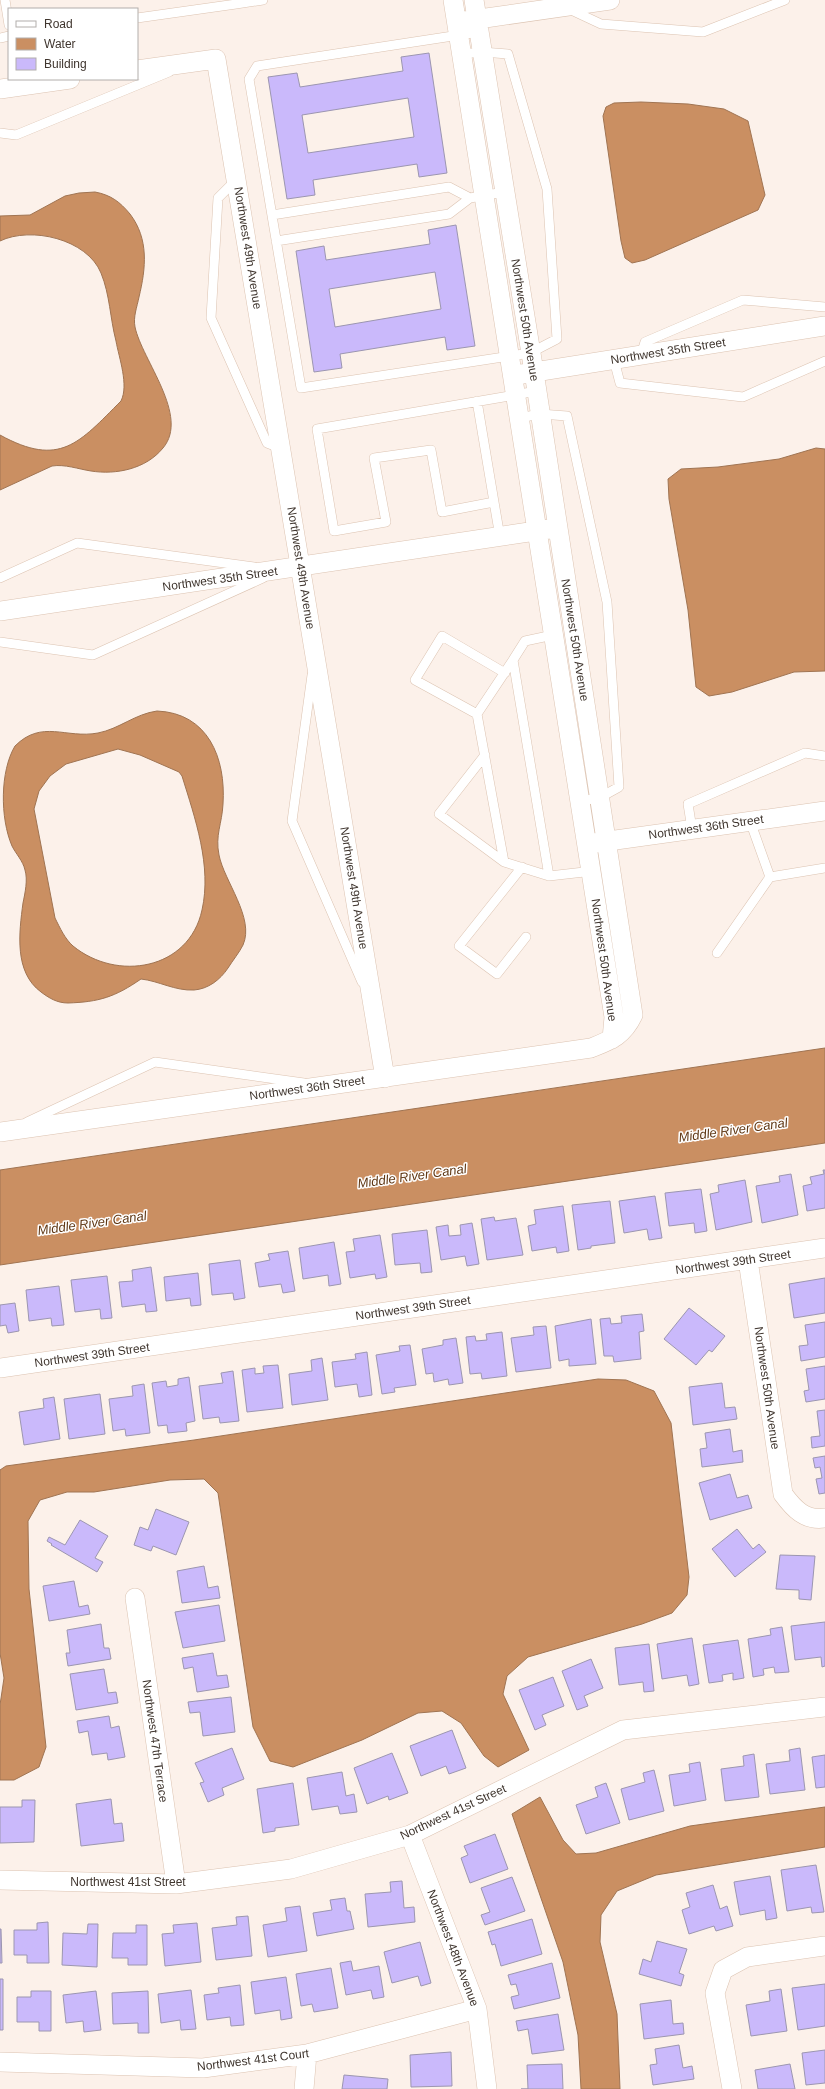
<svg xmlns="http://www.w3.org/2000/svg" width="825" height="2089" viewBox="0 0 825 2089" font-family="Helvetica,sans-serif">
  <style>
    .water { fill: #ca8f62; stroke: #a07452; fill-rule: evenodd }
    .building { fill: #cab9fb; stroke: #9c96b0; fill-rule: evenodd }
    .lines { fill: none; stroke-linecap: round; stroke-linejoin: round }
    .lane-casing { stroke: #dcc3b1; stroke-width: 10 }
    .street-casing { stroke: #dcc3b1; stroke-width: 20 }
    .lane { stroke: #fff; stroke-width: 9 }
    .street { stroke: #fff; stroke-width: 19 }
    .labels { text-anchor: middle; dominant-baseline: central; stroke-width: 3; stroke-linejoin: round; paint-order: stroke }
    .street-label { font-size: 12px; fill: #3f352e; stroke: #fff }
    .water-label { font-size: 13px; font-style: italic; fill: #603815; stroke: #fff }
  </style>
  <rect width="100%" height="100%" fill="#fcf1ea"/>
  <!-- water -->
  <path class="water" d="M641 102 688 104 724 109 748 121 765 195 758 210 645 260 632 263 625 258 621 241 603 116 606 107 614 103Z
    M95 192C111 195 120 202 130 214 149 239 146 268 139 297 137 307 133 317 135 327 142 360 190 416 163 448 146 469 116 475 91 471 78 469 65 464 52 466L0 490V435C60 468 79 443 121 401 129 385 119 358 116 341 110 318 110 295 101 273 87 239 31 226 0 241V216L30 215 65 196 79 193Z
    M816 448 825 449V671L794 672 732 692 709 696 696 687 688 610 669 499 668 479 681 469 718 467 779 459Z
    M157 711C208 713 226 758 223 804 222 824 215 835 219 855 224 881 255 918 243 945 239 953 233 960 228 968 220 980 208 989 194 990 175 991 159 981 141 979 115 997 99 1002 68 1003 57 1003 49 998 41 992 14 972 19 933 23 903 25 893 28 880 25 870 23 861 16 854 12 846 0 818 0 771 15 746 42 719 66 739 98 733 119 729 135 714 157 711ZM118 749 140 755 179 772 182 776C195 818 212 866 202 910 189 970 117 982 73 946 65 939 60 928 55 918L34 809 39 791 50 776 66 764Z
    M825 1048V1143L0 1265V1170Z
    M598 1379 626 1380 654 1391 671 1423 689 1577 687 1595 672 1613 642 1624 528 1657 507 1676 503 1694 529 1750 498 1767 484 1756 461 1723 442 1711 418 1713 362 1740 293 1767 270 1761 253 1727 218 1493 204 1479 170 1480 94 1492H67L40 1500 28 1521 29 1589 46 1747 39 1767 14 1780H0V1705L4 1678 0 1653V1470L6 1466 194 1440Z
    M540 1797 563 1840 576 1854 596 1853 690 1826 825 1807V1847L656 1875 617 1891 601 1915 600 1942 617 2014 620 2089H581L578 2035 563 1962 512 1814Z"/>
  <!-- building -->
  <path class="building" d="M429 53 447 173 419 177 417 164 313 180 315 195 287 199 268 77 297 73 300 87 403 71 401 57ZM408 98 414 137 308 153 302 115Z
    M456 225 475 346 447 350 445 337 340 354 342 368 314 372 296 251 324 246 326 260 430 244 428 230ZM435 272 441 309 335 327 329 289Z
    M823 1170H825V1208L807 1211 803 1186 812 1184 810 1177 824 1174Z
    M791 1174 798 1215 762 1223 756 1186 780 1182 779 1176Z
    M745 1180 752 1222 716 1230 710 1194 719 1192 718 1185Z
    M701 1189 707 1231 695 1233 694 1223 669 1226 665 1193Z
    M655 1196 662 1238 649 1240 647 1229 624 1233 619 1201Z
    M610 1201 615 1243 591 1246V1248L578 1250 572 1205Z
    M563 1206 569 1251 557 1253 556 1247 532 1251 528 1226 536 1224 534 1210Z
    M494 1217 495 1221 516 1218 523 1255 487 1260 481 1219Z
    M472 1223 479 1264 467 1266 465 1256 441 1260 436 1227 448 1225 449 1236 461 1235 460 1225Z
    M427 1230 432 1272 421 1273 420 1263 395 1265 392 1234Z
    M380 1235 387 1277 376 1279 375 1274 350 1278 346 1252 355 1251 353 1239Z
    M334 1242 341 1284 329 1286 328 1275 303 1279 299 1248Z
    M288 1251 295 1291 283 1293 281 1284 259 1287 255 1263 270 1260 268 1254Z
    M240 1260 245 1298 234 1300 233 1293 212 1295 209 1264Z
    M151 1267 157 1311 146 1312 145 1304 122 1307 119 1282 133 1281 132 1270Z
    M198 1273 201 1305 191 1306 190 1298 166 1301 164 1277Z
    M107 1276 112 1318 101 1319 100 1309 75 1312 71 1280Z
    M825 1278V1313L794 1318 789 1284Z
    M59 1286 64 1325 52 1326 51 1318 29 1321 26 1290Z
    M15 1303 19 1331 8 1333 6 1325 0 1326V1305Z
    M689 1308 725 1336 712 1352 709 1350 696 1365 664 1339Z
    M642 1314 644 1331 639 1332 641 1359 614 1362 613 1356H604L600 1319 610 1318 611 1324 622 1323 621 1316Z
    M591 1319 596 1364 569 1366V1359L559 1361 555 1326Z
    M825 1322V1357L801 1361 799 1346 808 1345 805 1325Z
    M546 1326 551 1368 516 1372 511 1338 534 1335 533 1327Z
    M502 1332 507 1376 482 1379 481 1373 470 1374 466 1337 475 1336 476 1341 487 1340 486 1334Z
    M456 1338 463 1383 449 1385 448 1379 434 1382 433 1373 426 1374 422 1349 443 1345V1340Z
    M410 1345 416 1385 394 1388 395 1392 382 1394 376 1355 400 1351 399 1346Z
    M367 1352 372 1395 359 1397 357 1384 335 1387 332 1362 356 1359 355 1354Z
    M322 1358 328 1400 292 1405 289 1374 312 1371 311 1360Z
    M278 1365 283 1408 247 1412 242 1370 255 1368V1374L264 1373 263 1366Z
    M825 1366V1399L806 1402 804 1391 809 1390 806 1369Z
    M233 1371 239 1421 220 1423 219 1417 203 1419 199 1386 223 1383 221 1373Z
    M189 1377 195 1421 186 1423 187 1431 168 1433 167 1425 158 1426 152 1383 166 1381 167 1387 178 1385V1379Z
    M722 1383 725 1408 735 1407 737 1419 693 1425 689 1387Z
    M144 1384 150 1433 126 1436 125 1429 113 1431 109 1399 133 1396 132 1386Z
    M100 1394 105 1434 69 1439 64 1399Z
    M54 1397 60 1439 24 1445 19 1412 44 1408 43 1399Z
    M825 1410V1446L812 1448 811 1437 820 1436 817 1411Z
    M730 1429 733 1452 742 1450 743 1462 702 1467 700 1449 707 1448 705 1433Z
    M825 1456V1493L819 1494 816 1479 822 1478 820 1467 815 1468 813 1458Z
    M730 1474 737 1498 748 1495 752 1508 710 1520 699 1483Z
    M156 1509 189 1522 176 1555 153 1546 151 1551 134 1545 140 1527 148 1530Z
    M80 1520 108 1536 95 1558 103 1562 97 1572 51 1545 52 1544 47 1541 49 1537 65 1545Z
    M737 1529 753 1549 759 1544 766 1552 735 1577 712 1549Z
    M780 1555 815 1556 811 1600 799 1599V1590L776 1589Z
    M204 1566 208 1588 218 1586 220 1598 182 1603 177 1571Z
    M74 1581 79 1607 88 1605 90 1614 49 1621 43 1586Z
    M219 1605 225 1641 183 1648 175 1612Z
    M825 1622V1666L822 1667 821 1657 795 1660 791 1626Z
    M101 1624 104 1648H109L111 1659 68 1666 66 1653H70L67 1630Z
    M782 1627 789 1672 775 1673 774 1667 763 1669 764 1675 753 1677 748 1639 771 1635 770 1629Z
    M692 1638 699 1684 689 1686 687 1675 662 1679 657 1644Z
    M738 1640 744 1678 733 1680V1673L722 1675 723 1681 709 1683 703 1645Z
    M649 1644 654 1691 644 1692 643 1682 619 1685 615 1648Z
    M213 1653 217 1676 227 1675 229 1687 197 1692 193 1667 184 1669 182 1658Z
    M591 1659 603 1688 584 1696 588 1706 577 1710 562 1671Z
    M104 1669 108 1693 116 1692 118 1703 76 1710 70 1674Z
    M553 1677 564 1706 542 1715 546 1725 535 1730 519 1690Z
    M231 1697 235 1732 203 1736 200 1712 190 1713 188 1702Z
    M109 1716 111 1728 119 1726 125 1757 108 1760 107 1753 92 1755 88 1731 79 1733 77 1721Z
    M452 1730 466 1768 449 1774 446 1766 421 1776 410 1746Z
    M232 1748 244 1779 222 1788 224 1795 208 1802 200 1783 204 1782 195 1763Z
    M800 1748 805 1790 770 1794 766 1764 790 1761 789 1750Z
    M392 1753 408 1793 389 1800 388 1796 367 1804 354 1768Z
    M754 1754 759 1797 725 1801 721 1769 744 1766 743 1756Z
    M825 1755V1787L816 1788 812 1757Z
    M700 1762 706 1800 674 1806 669 1775 690 1772 689 1764Z
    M654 1770 664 1811 629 1820 621 1789 645 1782 643 1773Z
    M342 1772 346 1796 354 1794 357 1812 340 1814 338 1806 312 1810 307 1778Z
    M293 1783 299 1825 275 1828V1831L263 1833 257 1789Z
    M606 1783 620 1823 586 1834 576 1805 598 1797 595 1787Z
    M111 1799 114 1824 122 1823 124 1841 81 1846 76 1804Z
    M22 1800H35L34 1842 0 1843V1807H22Z
    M495 1834 508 1869 470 1883 461 1858 468 1855 464 1846Z
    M816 1865 824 1912 812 1913 811 1907 787 1911 781 1870Z
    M770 1876 777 1918 766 1920 765 1910 740 1915 734 1882Z
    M512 1877 525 1911 485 1925 481 1915 490 1912 481 1888Z
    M402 1881 404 1908 414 1907 415 1922 368 1927 365 1894 391 1892 390 1882Z
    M713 1885 720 1909 727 1906 733 1926 716 1931 714 1926 689 1934 682 1910 690 1907 686 1893Z
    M345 1898 347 1911H350L354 1929 317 1936 313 1913 332 1910 330 1900Z
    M300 1906 307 1951 268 1957 263 1925 287 1921 285 1908Z
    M248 1916 252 1956 216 1960 212 1928 237 1925 236 1917Z
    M532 1919 542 1954 501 1966 495 1944 492 1945 488 1932Z
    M48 1922 49 1963H27V1955H14V1930H37V1923Z
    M197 1923 201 1962 165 1966 162 1934 174 1933 173 1925Z
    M88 1924H98L97 1967 62 1965 63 1933 87 1934Z
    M136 1925H147V1965H128V1958H112L113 1933H136Z
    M0 1929H1L2 1963H0Z
    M657 1941 687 1949 679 1973 684 1975 681 1986 639 1974 643 1959 651 1962Z
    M420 1942 431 1983 421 1986 418 1976 392 1983 384 1952Z
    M351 1961 353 1971 379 1966 384 1997 373 1999 371 1990 346 1995 340 1963Z
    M552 1963 560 1998 514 2009 511 1997 519 1995 516 1984 511 1985 508 1975Z
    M331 1968 338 2008 314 2012 312 2004 301 2006 296 1974Z
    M286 1977 292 2018 281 2020 280 2010 255 2014 251 1982Z
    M0 1979H3V2030H0Z
    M825 1984V2026L798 2030 792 1988Z
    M240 1985 244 2025 231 2026 230 2017 207 2020 204 1995 219 1993 218 1988Z
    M781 1989 787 2031 751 2036 746 2005 770 2001 769 1991Z
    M191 1990 196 2029 181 2030 180 2020 161 2023 158 1994Z
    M31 1991H51V2031H39V2022H17V1997H31Z
    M96 1991 101 2030 84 2032 83 2021 66 2023 63 1995Z
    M148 1991 149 2033H138V2023L113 2024 112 1993Z
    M671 2000 673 2024 683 2023 684 2034 644 2039 640 2004Z
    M558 2014 564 2050 532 2054 528 2029 518 2031 516 2021Z
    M679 2045 683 2068 692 2066 694 2079 653 2085 650 2065 657 2064 655 2049Z
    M825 2050V2083L806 2085 802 2053Z
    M451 2052 452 2086 411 2087 410 2055Z
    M562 2064 563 2089H521H528L527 2065Z
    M790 2064 795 2089H758L755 2070Z
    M344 2075 388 2079 387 2089H342Z"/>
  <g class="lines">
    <!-- lane casing -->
    <g class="lane-casing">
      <path id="lane" d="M5 0 9 25
        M236 4 263 0
        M569 9 601 24 703 32 785 0
        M137 18 236 4V0
        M0 38 9 36
        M462 54 482 52 508 54 547 189 557 339 530 353 301 388 249 79 257 66 479 32
        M0 133 16 135 169 72
        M236 180 218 198 211 318 267 443 280 448
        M272 215 449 187 470 198
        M276 241 449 214 470 198 504 192
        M641 355 645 342 743 300 825 307
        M614 360 620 383 743 397 825 361
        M477 401 494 502 442 512 431 450 374 458 386 522 334 531 317 429 515 395 536 391
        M519 418 540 414 567 416 607 602 619 787 599 798 580 801
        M494 502 500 537
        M0 578 77 543 254 567
        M553 635 525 641 513 660 549 876 593 871
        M0 642 93 655 263 578
        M513 660 477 714 504 862 549 876
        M312 675 292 821 362 982
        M477 714 415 680 442 636 505 673
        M485 755 439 814 504 862
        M750 821 770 877
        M692 829 688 804 805 753 825 756
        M522 867 459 946 497 974 526 937
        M717 953 770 877 825 868
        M27 1122 155 1062 304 1083"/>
    </g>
    <!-- street casing -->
    <g class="street-casing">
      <path id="street" d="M453 0 614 1017 612 1039
        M465 21 610 0
        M137 70 216 59 385 1078
        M0 89 70 79
        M522 374 825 326
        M0 611 549 529
        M594 843 825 811
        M0 1132 591 1048C611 1040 623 1036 633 1015L534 372 474 0
        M748 1260 783 1494C794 1509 805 1521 825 1518
        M0 1368 825 1248
        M135 1598 176 1884
        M410 1835 477 2009 487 2089
        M0 1880 176 1884 291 1869 410 1835 623 1730 825 1707
        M0 2062 203 2068 307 2054 477 2009
        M304 2089 307 2054
        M732 2089 715 1993 723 1970 747 1957 825 1946"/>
    </g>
    <!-- lane -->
    <use href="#lane" class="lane"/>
    <!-- street -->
    <use href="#street" class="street"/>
  </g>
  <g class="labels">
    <!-- street labels -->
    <g class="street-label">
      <text transform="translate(248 248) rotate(81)">Northwest 49th Avenue</text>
      <text transform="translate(525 320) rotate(81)">Northwest 50th Avenue</text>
      <text transform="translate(668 351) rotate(-9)">Northwest 35th Street</text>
      <text transform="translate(301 568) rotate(81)">Northwest 49th Avenue</text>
      <text transform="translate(220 579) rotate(-8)">Northwest 35th Street</text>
      <text transform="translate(575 640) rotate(81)">Northwest 50th Avenue</text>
      <text transform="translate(706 827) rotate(-8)">Northwest 36th Street</text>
      <text transform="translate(354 888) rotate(81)">Northwest 49th Avenue</text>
      <text transform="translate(604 960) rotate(82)">Northwest 50th Avenue</text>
      <text transform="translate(307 1088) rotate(-8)">Northwest 36th Street</text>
      <text transform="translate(733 1262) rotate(-8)">Northwest 39th Street</text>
      <text transform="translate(413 1308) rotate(-8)">Northwest 39th Street</text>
      <text transform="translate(92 1355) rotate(-8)">Northwest 39th Street</text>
      <text transform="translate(767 1388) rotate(82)">Northwest 50th Avenue</text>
      <text transform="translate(155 1741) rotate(82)">Northwest 47th Terrace</text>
      <text transform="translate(453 1812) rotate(-25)">Northwest 41st Street</text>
      <text x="128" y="1882">Northwest 41st Street</text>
      <text transform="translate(453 1948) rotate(69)">Northwest 48th Avenue</text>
      <text transform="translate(253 2060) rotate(-7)">Northwest 41st Court</text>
    </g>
    <!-- water labels -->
    <g class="water-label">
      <text transform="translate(733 1130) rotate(-8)">Middle River Canal</text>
      <text transform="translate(412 1176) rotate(-8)">Middle River Canal</text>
      <text transform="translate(92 1223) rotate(-8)">Middle River Canal</text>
    </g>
  </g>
  <!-- legend -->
  <rect x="8" y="8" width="130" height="72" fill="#ffffff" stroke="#b2aeab"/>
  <rect x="16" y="21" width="20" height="6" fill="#ffffff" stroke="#b2aeab"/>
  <text x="44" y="28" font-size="12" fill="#3f352e">Road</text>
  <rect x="16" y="38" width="20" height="12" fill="#ca8f62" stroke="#b2aeab"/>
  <text x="44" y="48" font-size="12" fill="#3f352e">Water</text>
  <rect x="16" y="58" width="20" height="12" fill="#cab9fb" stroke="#b2aeab"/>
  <text x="44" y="68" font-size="12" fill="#3f352e">Building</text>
</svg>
